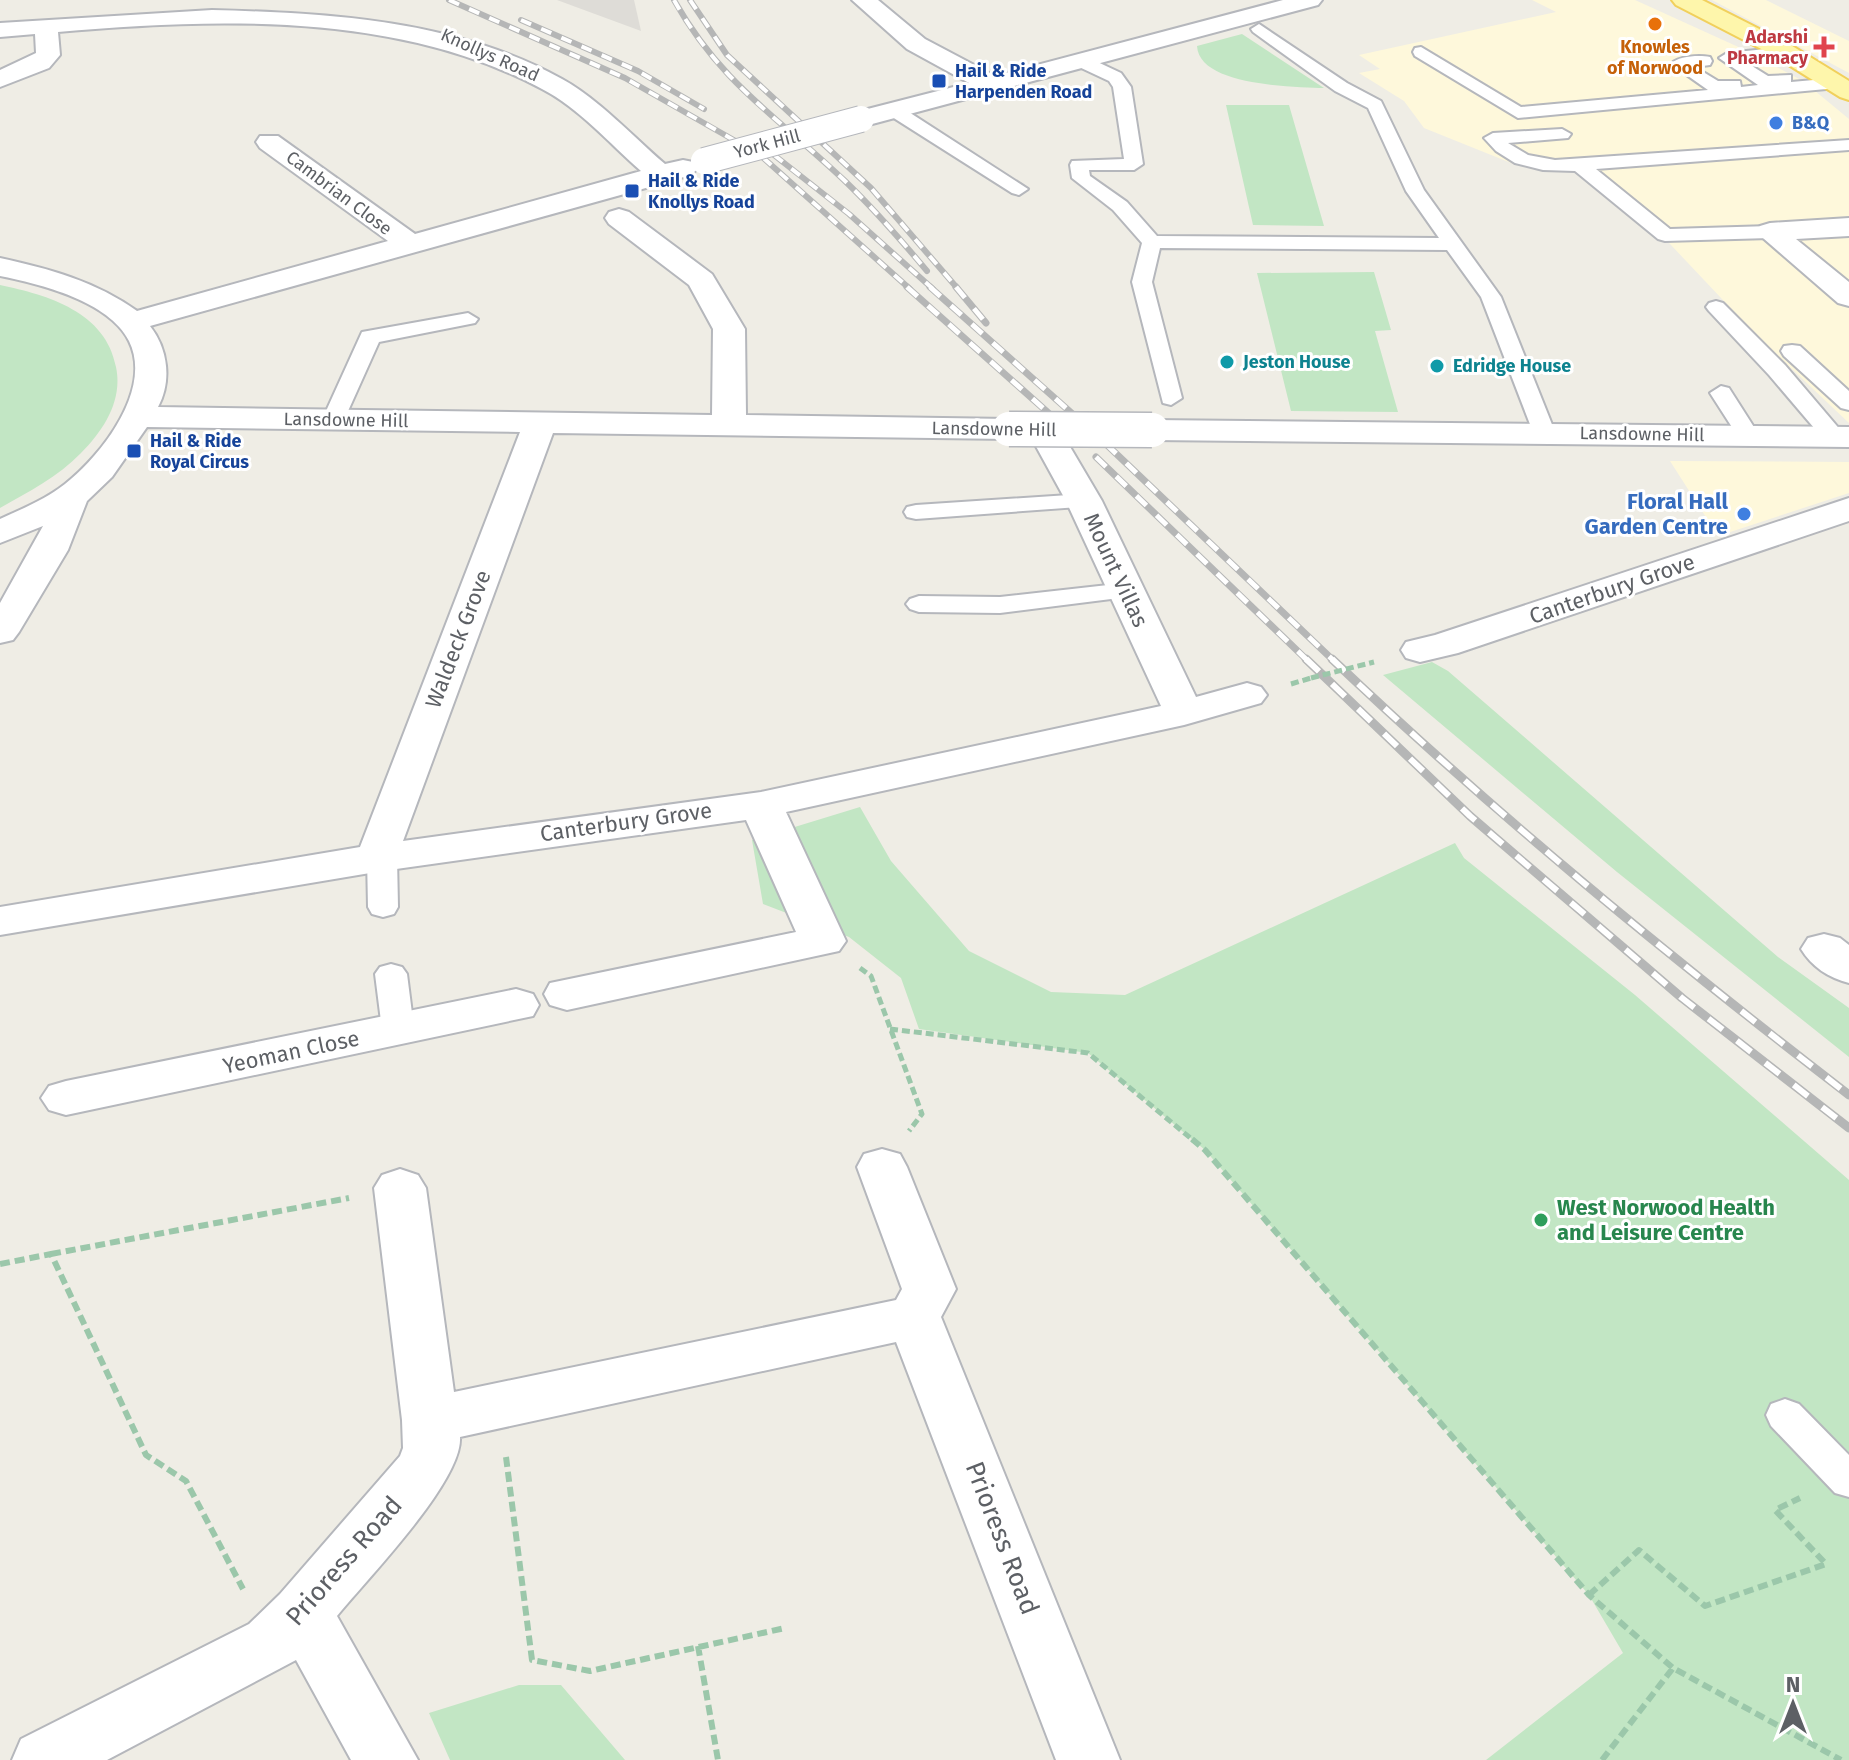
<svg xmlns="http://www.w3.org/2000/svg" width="1849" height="1760" viewBox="0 0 1849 1760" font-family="'Fira Sans',sans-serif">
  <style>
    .commercial { fill: #fef8db }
    .industrial { fill: #dedcd7 }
    .green { fill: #c2e6c4 }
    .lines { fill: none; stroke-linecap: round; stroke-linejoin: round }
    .lane-casing { stroke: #b5b7bc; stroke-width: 4 }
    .street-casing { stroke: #b5b7bc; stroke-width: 4 }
    .primary-casing { stroke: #f1d05c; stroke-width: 4 }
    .path-far1 { stroke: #9bc7aa; stroke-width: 5; stroke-dasharray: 8 4; stroke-linecap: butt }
    .path { stroke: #9bc7aa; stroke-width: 6; stroke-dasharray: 10 5; stroke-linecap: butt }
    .lane { fill: #fff; fill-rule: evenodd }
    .street { fill: #fff; fill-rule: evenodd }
    .primary { fill: #fef6ab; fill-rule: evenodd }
    .rail-far2-casing { stroke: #b5b6b6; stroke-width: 6 }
    .rail-far1-casing { stroke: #b5b6b6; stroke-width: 7 }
    .rail-casing { stroke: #b5b6b6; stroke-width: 9 }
    .rail-far2 { stroke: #fff; stroke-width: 4; stroke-dasharray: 11; stroke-linecap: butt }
    .rail-far1 { stroke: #fff; stroke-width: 5; stroke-dasharray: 14; stroke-linecap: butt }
    .rail { stroke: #fff; stroke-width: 6; stroke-dasharray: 18; stroke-linecap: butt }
    .street-bridge-far1-casing { stroke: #b5b7bc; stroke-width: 28; stroke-linecap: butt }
    .street-bridge-casing { stroke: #b5b7bc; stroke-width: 37; stroke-linecap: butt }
    .path-bridge { stroke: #9bc7aa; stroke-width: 5; stroke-dasharray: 8 4; stroke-linecap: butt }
    .street-bridge-far1 { stroke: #fff; stroke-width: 26 }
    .street-bridge { stroke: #fff; stroke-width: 34 }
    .food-dot { fill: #e8710a; stroke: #fff; stroke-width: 3 }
    .health-dot { fill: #e0444e; stroke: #fff; stroke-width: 3 }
    .transit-dot { fill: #1a4fb4; stroke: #fff; stroke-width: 3 }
    .shop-dot { fill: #3f7fe0; stroke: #fff; stroke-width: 3 }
    .culture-dot { fill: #0f9aa8; stroke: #fff; stroke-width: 3 }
    .leisure-dot { fill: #2e9e5b; stroke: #fff; stroke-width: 3 }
    .labels { text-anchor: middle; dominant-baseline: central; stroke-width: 6; stroke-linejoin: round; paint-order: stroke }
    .far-health-label { font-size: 18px; font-weight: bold; fill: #be3a42; stroke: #fff; text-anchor: end }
    .far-food-label { font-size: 18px; font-weight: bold; fill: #c56008; stroke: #fff }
    .far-street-label { font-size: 18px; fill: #5d6065; stroke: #fff }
    .far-transit-label { font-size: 18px; font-weight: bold; fill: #164399; stroke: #fff; text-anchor: start }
    .far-shop-label { font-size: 18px; font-weight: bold; fill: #366cbe; stroke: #fff; text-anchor: start }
    .far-culture-label { font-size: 18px; font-weight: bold; fill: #0d838f; stroke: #fff; text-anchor: start }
    .shop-label { font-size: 22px; font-weight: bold; fill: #366cbe; stroke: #fff; text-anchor: end }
    .street-label { font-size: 22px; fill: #5d6065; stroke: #fff }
    .leisure-label { font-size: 22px; font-weight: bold; fill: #27864d; stroke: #fff; text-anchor: start }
    .near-street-label { font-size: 26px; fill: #5d6065; stroke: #fff }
  </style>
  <rect width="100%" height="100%" fill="#efede5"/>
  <!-- commercial -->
  <path class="commercial" d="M1532 0H1635L1745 50 1803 81 1849 119V423L1756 335 1602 172 1516 165 1424 128 1404 101 1359 73 1380 69 1359 55 1556 12Z
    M1712 0H1766L1849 41V73Z
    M1670 461 1849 462V493L1718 536Z"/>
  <!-- industrial -->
  <path class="industrial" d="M557 0H634L641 31Z"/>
  <!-- green -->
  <path class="green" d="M1242 34 1324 88C1294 87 1199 86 1197 46Z
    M1226 105H1289L1324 226 1253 225Z
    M1374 272 1391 330 1375 331 1398 412 1291 411 1257 273Z
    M0 285C48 295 106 312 116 367 123 400 104 430 81 453 58 477 28 492 0 508Z
    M1432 662 1448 671 1778 957 1849 1008V1057L1617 872 1383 675Z
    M860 807 891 861 969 951 1051 992 1125 995 1455 843 1464 858 1635 995 1849 1180V1760H1486L1623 1653 1589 1595 1205 1150 1088 1053 919 1029 901 978 849 937 763 904 752 840Z
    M519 1685H561L625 1760H450L429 1713Z"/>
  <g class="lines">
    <!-- lane casing -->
    <g class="lane-casing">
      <path id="lane" d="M1259 24 1347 83 1381 101 1424 190 1501 297 1555 432 1552 437H1536L1533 432 1481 297 1447 250 1160 248 1152 282 1182 398 1171 405 1163 403 1132 282 1142 243 1113 210 1072 178 1070 165 1072 161 1124 159 1113 87 1109 81 1077 66 1075 62 1077 58H1089L1121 73 1131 87 1143 164 1134 170H1089L1090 176 1127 202 1157 236 1439 238 1406 191 1368 108 1335 91 1253 32 1251 29Z
        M1421 47 1521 107 1708 90 1671 64C1678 56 1699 55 1710 57L1712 61 1710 65 1695 67 1718 81H1740L1741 87 1758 85 1719 58 1727 53 1784 47 1790 48 1792 52 1790 56 1744 61 1768 76 1791 75V82L1837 78 1846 83 1837 88 1518 118 1415 56 1413 52 1415 48Z
        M895 106 901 107 1028 189 1019 195 1012 193 889 115 886 111 889 107Z
        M1562 129 1571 134 1568 138 1508 143 1528 155 1555 160 1849 140V150L1596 169 1670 229 1770 226 1780 232 1770 238 1665 241 1658 239 1575 171 1543 170 1515 163 1496 151 1484 138 1493 133Z
        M1716 301 1723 303 1785 365 1842 432 1845 437 1842 442H1826L1769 375 1709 311 1706 307 1709 303Z
        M468 313 478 319 475 323 379 342 344 420 341 425H325L322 420 362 332Z
        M1792 345 1800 346 1849 391V410L1841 408 1784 356 1781 351 1784 346Z
        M1721 386 1729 388 1759 435 1756 440H1740L1737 435 1710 393Z
        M1084 494 1092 496 1096 501 1092 506 916 519 907 517 904 512 907 507 916 505Z
        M1126 583 1135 586 1139 591 1135 596 1000 613 919 612 910 609 906 604 910 599 919 596 1000 597Z
        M382 848 392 850 397 857 398 907 394 914 383 917 372 914 368 907 367 857 372 850Z
        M391 964 402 967 407 974 414 1029 409 1037 398 1040 387 1037 382 1029 375 974 380 967Z
        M1785 1399 1799 1404 1849 1455V1497L1835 1493 1771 1426 1766 1415 1771 1404Z"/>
    </g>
    <!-- street casing -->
    <g class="street-casing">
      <path id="street" d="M852 0H878L925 39 995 76 1283 0H1322L1318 5 861 127 852 125 848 119 852 113 969 83 907 49Z
        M212 10C330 13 456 20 562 79 600 100 632 136 665 164L683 160 693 162 697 168 693 174 671 181 150 326C168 349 172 381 158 407L712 415 713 329 689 285 609 224 605 218 609 212 619 209 629 212 712 274 745 329 746 415 1009 419 1021 422 1026 429 1021 436 1009 439 553 433 403 841 761 792 1161 706 1066 501 1027 430 1032 423 1044 420 1056 423 1102 501 1196 697 1247 683 1261 687 1267 695 1261 703 1184 725 786 812 846 941 839 951 567 1010 550 1005 544 994 550 983 796 932 746 820 382 871 0 935V907L360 847 520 432 147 427 112 477 87 501 68 550 19 632 13 640 0 643V603L43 526 0 543V519C22 509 46 499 65 484 102 455 153 389 129 341 109 301 40 284 0 276V258C50 269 95 281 137 311L388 241 260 148 256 142 260 136H278L415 234 641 171C610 144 579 108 542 89 398 12 217 18 58 32L60 55 49 68 0 87V70L36 53 35 34 0 37V23Z
        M1849 218V236L1796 239 1849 282V306L1838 303 1756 232 1760 226 1770 223Z
        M1152 420 1849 427V447L1152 440 1140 437 1135 430 1140 423Z
        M1849 498V521L1458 653 1420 662 1406 658 1401 650 1406 642 1435 635Z
        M1824 934 1840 938 1849 945V983C1829 978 1812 967 1801 949L1808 938Z
        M516 989 533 994 539 1005 533 1016 66 1115 49 1110 41 1098 49 1086 66 1081Z
        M882 1149 900 1154 907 1167 956 1289 941 1317 1120 1760H1056L896 1342 460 1437C463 1481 367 1579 337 1616L418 1760H351L296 1660 107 1760H12L21 1739 249 1624 280 1594 400 1456 403 1448 402 1420 374 1188 382 1175 400 1169 418 1175 426 1188 454 1392 896 1300 902 1289 857 1167 864 1154Z"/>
    </g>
    <!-- primary casing -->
    <g class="primary-casing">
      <path id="primary" d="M1672 0H1702L1789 44 1849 81V100L1840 97 1771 54 1676 5Z"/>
    </g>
    <!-- path-far1 -->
    <path class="path-far1" d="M1291 684 1311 678
      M860 968 871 976 922 1114 909 1131
      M890 1029 1088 1053 1194 1141"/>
    <!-- path -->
    <path class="path" d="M1192 1139 1205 1150 1589 1595 1673 1668 1841 1760
      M51 1254 349 1198
      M0 1264 51 1254 146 1455 186 1481 243 1589
      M506 1457 532 1660 590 1671 785 1628
      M1589 1595 1639 1550 1705 1606 1826 1564 1775 1510 1800 1498
      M698 1646 718 1760
      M1602 1760 1673 1668"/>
    <!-- lane -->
    <use href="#lane" class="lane"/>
    <!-- street -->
    <use href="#street" class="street"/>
    <!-- primary -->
    <use href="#primary" class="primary"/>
    <!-- rail-far2 casing -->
    <g class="rail-far2-casing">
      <path id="rail-far2" d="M449 0 625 78 760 155 910 289
        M674 0C721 84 778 117 845 181 874 209 901 240 927 271
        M690 0 727 55 871 188 958 289
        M521 20 638 71 704 109
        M774 155 849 214 933 289"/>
    </g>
    <!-- rail-far1 casing -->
    <g class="rail-far1-casing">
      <path id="rail-far1" d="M907 287 1053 417
        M930 287 1076 417
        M956 287 986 323
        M1106 444 1334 661
        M1096 457 1308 661"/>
    </g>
    <!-- rail casing -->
    <g class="rail-casing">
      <path id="rail" d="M1306 659 1470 816 1682 998 1849 1128
        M1332 659C1496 815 1670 957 1849 1095"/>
    </g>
    <!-- rail-far2 -->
    <use href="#rail-far2" class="rail-far2"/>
    <!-- rail-far1 -->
    <use href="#rail-far1" class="rail-far1"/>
    <!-- rail -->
    <use href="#rail" class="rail"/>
    <!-- street-bridge-far1 casing -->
    <g class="street-bridge-far1-casing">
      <path id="street-bridge-far1" d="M704 161 861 119"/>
    </g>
    <!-- street-bridge casing -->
    <g class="street-bridge-casing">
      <path id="street-bridge" d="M1009 429 1152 430"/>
    </g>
    <!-- path-bridge -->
    <path class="path-bridge" d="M1311 678 1374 662"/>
    <!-- street-bridge-far1 -->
    <use href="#street-bridge-far1" class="street-bridge-far1"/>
    <!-- street-bridge -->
    <use href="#street-bridge" class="street-bridge"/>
  </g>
  <!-- markers -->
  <circle class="food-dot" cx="1655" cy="24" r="8"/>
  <path class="health-dot" d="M1820 35h8v8h8v8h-8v8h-8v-8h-8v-8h8z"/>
  <g class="transit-dot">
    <rect x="931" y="73" width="16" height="16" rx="4"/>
    <rect x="624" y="183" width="16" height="16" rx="4"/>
    <rect x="126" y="443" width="16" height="16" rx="4"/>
  </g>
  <g class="shop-dot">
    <circle cx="1776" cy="123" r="8"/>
    <circle cx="1744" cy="514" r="8"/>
  </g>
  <g class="culture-dot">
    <circle cx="1227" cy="362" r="8"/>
    <circle cx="1437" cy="366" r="8"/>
  </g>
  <circle class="leisure-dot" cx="1541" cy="1220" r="8"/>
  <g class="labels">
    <!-- far-health labels -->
    <g class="far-health-label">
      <text x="1808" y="37">Adarshi<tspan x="1808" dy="21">Pharmacy</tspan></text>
    </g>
    <!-- far-food labels -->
    <g class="far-food-label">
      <text x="1655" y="47">Knowles<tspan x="1655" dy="21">of Norwood</tspan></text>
    </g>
    <!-- far-street labels -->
    <g class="far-street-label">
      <text transform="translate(490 55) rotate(24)">Knollys Road</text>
      <text transform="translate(767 144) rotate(-15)">York Hill</text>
      <text transform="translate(339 193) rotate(37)">Cambrian Close</text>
      <text transform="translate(346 420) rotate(1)">Lansdowne Hill</text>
      <text transform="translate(994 429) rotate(1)">Lansdowne Hill</text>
      <text transform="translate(1642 434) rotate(1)">Lansdowne Hill</text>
    </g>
    <!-- far-transit labels -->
    <g class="far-transit-label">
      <text x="955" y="71">Hail &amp; Ride<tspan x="955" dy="21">Harpenden Road</tspan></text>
      <text x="648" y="181">Hail &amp; Ride<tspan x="648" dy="21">Knollys Road</tspan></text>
      <text x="150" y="441">Hail &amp; Ride<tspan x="150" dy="21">Royal Circus</tspan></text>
    </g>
    <!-- far-shop labels -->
    <g class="far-shop-label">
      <text x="1792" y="123">B&amp;Q</text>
    </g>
    <!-- far-culture labels -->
    <g class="far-culture-label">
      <text x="1243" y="362">Jeston House</text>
      <text x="1453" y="366">Edridge House</text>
    </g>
    <!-- shop labels -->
    <g class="shop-label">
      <text x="1728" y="501">Floral Hall<tspan x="1728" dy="25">Garden Centre</tspan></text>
    </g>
    <!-- street labels -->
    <g class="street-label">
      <text transform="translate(1116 570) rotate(65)">Mount Villas</text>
      <text transform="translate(1612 589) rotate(-19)">Canterbury Grove</text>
      <text transform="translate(458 639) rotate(-69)">Waldeck Grove</text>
      <text transform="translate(626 822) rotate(-8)">Canterbury Grove</text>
      <text transform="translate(291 1052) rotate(-12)">Yeoman Close</text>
    </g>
    <!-- leisure labels -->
    <g class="leisure-label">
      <text x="1557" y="1207">West Norwood Health<tspan x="1557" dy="25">and Leisure Centre</tspan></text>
    </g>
    <!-- near-street labels -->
    <g class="near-street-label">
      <text transform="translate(1002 1538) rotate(69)">Prioress Road</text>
      <text transform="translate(344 1561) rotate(-49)">Prioress Road</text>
    </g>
  </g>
  <!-- north arrow -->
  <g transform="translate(1793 1704)" stroke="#ffffff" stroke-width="6" paint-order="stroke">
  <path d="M0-6L14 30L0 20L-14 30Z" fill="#5d6065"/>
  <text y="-12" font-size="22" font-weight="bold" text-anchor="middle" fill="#5d6065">N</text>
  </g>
</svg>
